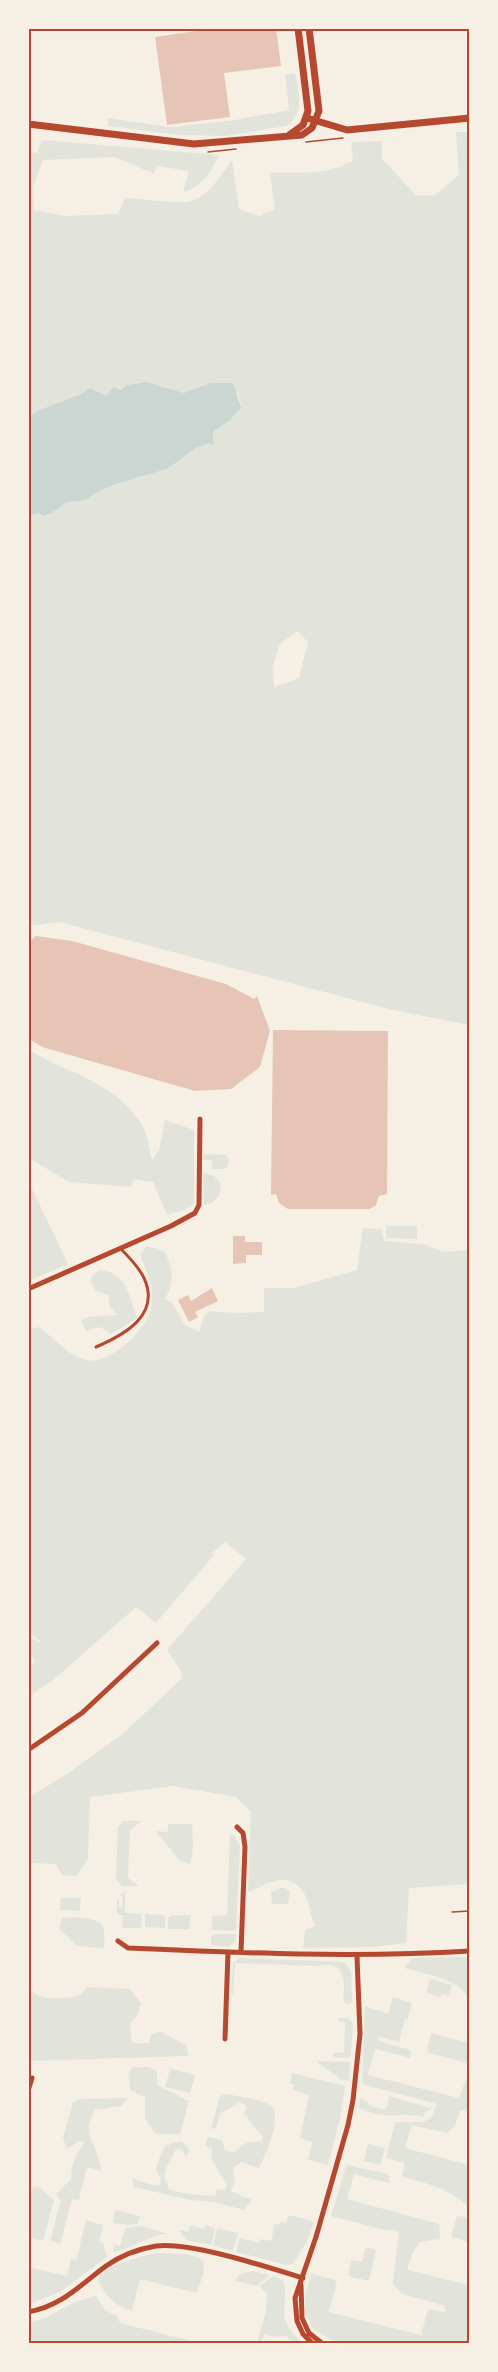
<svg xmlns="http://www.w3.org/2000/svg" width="498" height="2372" viewBox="0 0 498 2372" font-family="'PT Sans Narrow',sans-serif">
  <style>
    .green { fill: #e2e4dc; fill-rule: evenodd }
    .water { fill: #c9d6d2 }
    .building { fill: #e6c5b7 }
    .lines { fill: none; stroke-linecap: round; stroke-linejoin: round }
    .path { stroke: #b5482f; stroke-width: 1.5 }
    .service { stroke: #b5482f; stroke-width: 3 }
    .minor { stroke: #b5482f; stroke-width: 5 }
    .tertiary { stroke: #b5482f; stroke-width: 7 }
    .neatline { fill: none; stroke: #b5482f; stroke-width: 2 }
  </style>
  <rect width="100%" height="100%" fill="#f6efe4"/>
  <!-- green -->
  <path class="green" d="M295 73C299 92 305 114 286 126L226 136 180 135 108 126V118L169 127 235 120 289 110 285 75Z
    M456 132H469V1025L393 1010 59 922 29 926 28 516 38 513 44 516 57 510 65 503 85 500 97 492 116 484 167 469 196 448 209 443C212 439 212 433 216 429 225 421 237 417 241 404L237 392 210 383 184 393 147 382 128 385 106 396 90 388C72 402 47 403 29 417L28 152 37 153 42 140 219 155C210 173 203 186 183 192L189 171 157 166 154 174 115 157 43 160 33 187 34 210 66 216 118 214 125 198C139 198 181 205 192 201 210 195 221 174 232 160L239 209 259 216 275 209 270 173C302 172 324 176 353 161L351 142 382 141V159L416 195H435L459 175ZM297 631 308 642 299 678 274 687 273 668 279 645Z
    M29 1050C70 1075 120 1083 144 1129 148 1139 150 1151 152 1160L159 1150 165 1120 194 1130V1203C186 1212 177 1211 167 1215L153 1182 133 1179 132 1187 69 1182 32 1160 29 1163Z
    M203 1154 226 1155 229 1159 228 1165 224 1169H212V1160H203Z
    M203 1172 214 1176 221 1184 220 1195 212 1203 204 1205Z
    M29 1182 68 1264 29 1281H28Z
    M386 1226H417V1239L386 1238Z
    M363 1228 382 1230 384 1241 423 1244 444 1252 469 1250V1884L409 1888 406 1943 372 1947 303 1948 305 1930 316 1926C310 1917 311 1908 307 1899 294 1870 271 1880 250 1892L248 1890 251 1812 236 1797 173 1786 90 1797 88 1859 76 1876 62 1875 56 1864 29 1863V1868V1797L67 1774 125 1732 181 1679 182 1673 167 1650 246 1559 225 1542 211 1554H215L156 1623 136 1607 52 1681 29 1696V1666L35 1662 29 1650V1636L44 1645 28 1631 29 1329 40 1327C53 1338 68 1355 85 1360 109 1366 147 1330 151 1308 156 1288 146 1273 140 1254L147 1246 163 1250C174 1266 175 1282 165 1299L172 1303 185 1325 199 1332 204 1316 210 1311 235 1313 264 1312V1288H294L357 1270Z
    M99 1270C103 1271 110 1271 114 1274 128 1282 132 1304 137 1318L111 1334 100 1327 86 1331 81 1321 88 1317 117 1315 110 1307 108 1295 96 1291 90 1281 92 1276Z
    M123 1821H142L130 1830 128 1878 139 1886H122L116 1879 118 1827Z
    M168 1824H192C193 1838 194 1851 190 1864L180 1861 155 1831 168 1832Z
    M230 1834 234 1836 240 1845 236 1931 212 1930V1916L227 1915Z
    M281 1888H285L290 1891 288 1904H272L271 1892Z
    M124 1892 130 1893H125V1913L142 1914 141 1928H122L123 1915 117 1914V1900L119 1898V1907H122V1897L119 1896Z
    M61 1898H81L80 1911 60 1910Z
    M145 1914 165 1915V1928L145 1927Z
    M171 1915H191L189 1929H168V1917H171Z
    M76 1917C102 1920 106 1921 104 1948L77 1946 59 1929 62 1918Z
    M215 1934H236L235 1941 228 1947 211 1945V1937Z
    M469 1957V1999C460 1979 424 1973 404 1968L412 1958Z
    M239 1958 344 1962 351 1971 352 2002 348 2005 343 2001C345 1981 346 1959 318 1966L235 1963 233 1996 231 1992 233 1964Z
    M430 1979 452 1985 449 1996 442 1994 441 1997 426 1993Z
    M87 1987 130 1989 141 2003 137 2016 130 2024 132 2043H149L151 2035 159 2031 186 2045 188 2056 31 2061 29 2064V1989C42 2002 64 1999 81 1995Z
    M393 1997 412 2003 408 2019H405L399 2042 379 2037 378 2041 411 2050 410 2058 375 2049 368 2075 459 2098 469 2071V2112L460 2110 455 2126 447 2133 412 2125 405 2148 469 2165V2207C449 2189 428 2183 402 2177L405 2163 386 2158 395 2122H423L431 2118 437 2104 362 2084 365 2006 388 2014Z
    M338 2018H348L353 2023 351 2055 348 2058 333 2057V2053H344L345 2022 338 2021Z
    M431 2033 469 2043V2064L427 2052Z
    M316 2061 350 2062 349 2081 340 2079Z
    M133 2067H149L157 2071V2085L189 2101 180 2134H156L145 2119V2097L130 2090 129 2073Z
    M170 2069 195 2075 190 2093 165 2087Z
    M292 2073 345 2086 340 2119 328 2165 308 2160 312 2142 300 2138 309 2095 293 2090 294 2085 290 2083Z
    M226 2094C237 2096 264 2100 271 2106 283 2117 265 2156 259 2168L241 2162 233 2168 235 2182 230 2191 252 2200 244 2210 214 2202 190 2200 134 2187 132 2178 152 2185H160L161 2179 156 2170C162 2153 160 2141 182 2142L190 2150 186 2157 182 2150 176 2149C169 2166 158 2171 170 2190L188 2194 215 2196 217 2189 225 2190 227 2185 211 2158 212 2148 205 2146 208 2137 222 2140 225 2150 235 2152C243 2143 248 2141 261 2142L263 2137 244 2114 247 2107 240 2102 220 2114 216 2128 211 2129 220 2096Z
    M389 2096 432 2109 426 2111 423 2117C400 2111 385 2121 359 2108L360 2098 367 2102 370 2106 385 2110 388 2105Z
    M128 2098 121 2106 95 2110C79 2136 100 2145 101 2171L87 2167 79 2200 72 2199 60 2244 50 2241 61 2201 56 2194 71 2179C70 2166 77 2152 85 2142L79 2141 67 2149 63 2138 73 2102 81 2099Z
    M368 2144 385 2148 380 2165 364 2161Z
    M346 2165 388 2174 390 2177 389 2183 354 2174 347 2199 439 2224 440 2239 420 2242 412 2254 407 2270 469 2285V2343L334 2342 312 2328 305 2312V2296L311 2273 337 2281 329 2312 421 2335 428 2309 445 2312V2306L402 2294 393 2284 399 2231 381 2229 331 2216Z
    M38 2186 54 2200 43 2241 29 2238V2198L33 2187Z
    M115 2210 140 2216 138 2224 128 2225 113 2223Z
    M289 2215 311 2221 314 2223 307 2241 293 2264 287 2265 236 2252 240 2238 259 2243 260 2239 271 2241 275 2224 279 2225 280 2222 286 2223Z
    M457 2215 469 2219V2242L451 2237Z
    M86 2220 103 2225 99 2242 104 2244 107 2257 60 2292 29 2304V2267L67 2276 71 2259 76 2260Z
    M190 2225 204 2229 206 2225 215 2228 211 2245 186 2240 179 2230 188 2232Z
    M140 2226 169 2234C151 2233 133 2249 114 2252L113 2245 120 2246 125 2228Z
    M217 2228 238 2233 233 2251 213 2246Z
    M366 2247 376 2250 369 2281 348 2276 351 2260 362 2262Z
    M157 2253 187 2254 203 2260 204 2272 197 2293 140 2279 132 2311C113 2304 108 2298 98 2281 105 2263 140 2257 157 2253Z
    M254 2271 270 2275 257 2286 235 2281 240 2274Z
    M273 2276 283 2280C289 2295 280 2311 287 2324 290 2331 297 2337 302 2343H294L286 2336 275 2337 265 2334 260 2343H257L266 2310 267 2293 259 2286Z
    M96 2296 105 2310 117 2316 120 2323 200 2343H29V2323L45 2318 77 2301Z"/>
  <!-- water -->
  <path class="water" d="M147 382 184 393 210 383H233L241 407 230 420 213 432V445L209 443 196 448 167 469 116 484 97 492 85 500 65 503 57 510 44 516 38 513 29 516V417C47 403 72 402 90 388L106 396 114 387 120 390 127 385Z"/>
  <!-- building -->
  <path class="building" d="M216 28H276L281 66 224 73 230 117 167 125 155 37Z
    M36 936 72 941 226 984 254 999 257 996 270 1031 260 1067 231 1089 195 1091 42 1047 28 1038V942Z
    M273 1030 388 1031 387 1194 379 1196 376 1205 370 1209H288L279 1203 276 1194 271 1195Z
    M233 1236H245V1242H262V1255H246V1263L233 1264Z
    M212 1288 218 1301 195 1312 198 1317 189 1322 178 1300 188 1295 191 1301Z"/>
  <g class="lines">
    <!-- path -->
    <path class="path" d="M306 142 343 138
      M208 152 236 149
      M452 1912 470 1911"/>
    <!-- service -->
    <path class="service" d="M96 1347C124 1335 161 1315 144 1278 139 1267 129 1257 120 1248"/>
    <!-- minor -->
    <path class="minor" d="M28 1289 171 1226 195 1213 199 1205 200 1119
      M28 1750 82 1713 157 1643
      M237 1827 243 1833 245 1847 241 1952
      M118 1941 128 1948C242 1953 356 1958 470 1951
      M225 2039 228 1952
      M28 2091 32 2078
      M301 2285 302 2318 309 2333 323 2344
      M28 2312C62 2306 80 2285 106 2266 120 2256 138 2249 156 2246 193 2242 266 2267 303 2278
      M313 2344 303 2334 297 2321 295 2298 316 2237 348 2125 353 2100 360 2034 357 1956"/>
    <!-- tertiary -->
    <path class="tertiary" d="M307 118 347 130 470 118
      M28 124 194 144 302 135 312 128 319 111 309 28
      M289 135 303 125 308 111 298 28"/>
  </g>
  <!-- border -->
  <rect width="498" height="2372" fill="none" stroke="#f6efe4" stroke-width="60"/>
  <rect x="30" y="30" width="438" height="2312" class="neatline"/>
</svg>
